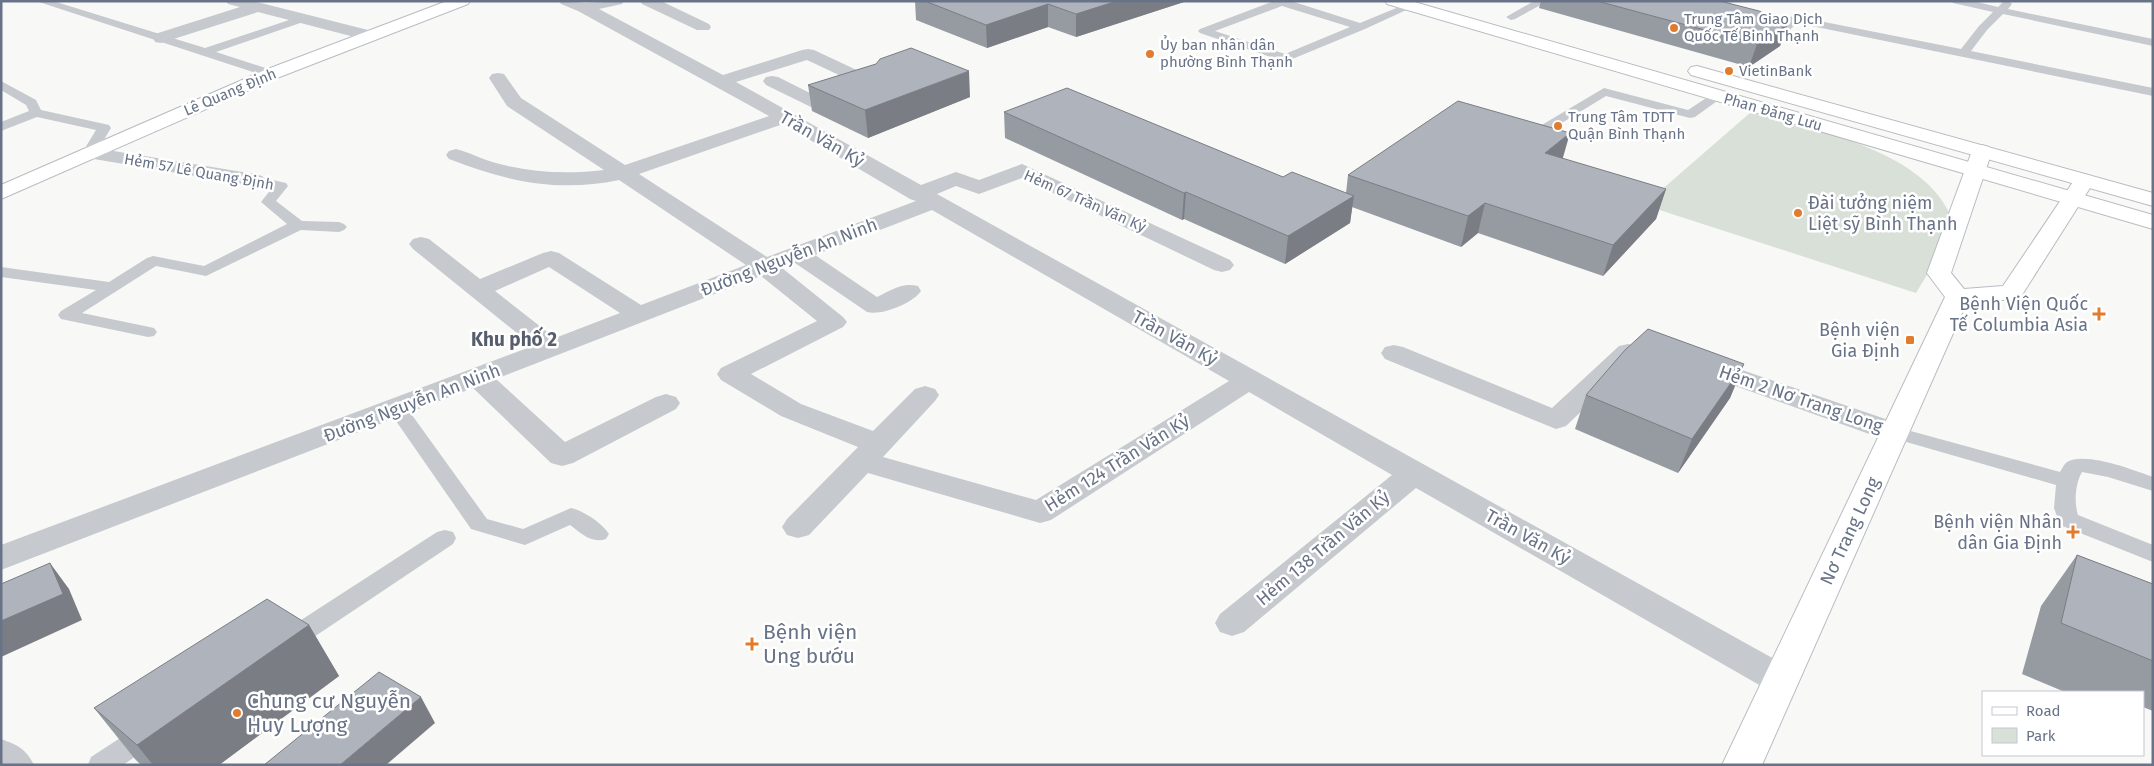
<svg xmlns="http://www.w3.org/2000/svg" width="2154" height="766" viewBox="0 0 2154 766" font-family="'Fira Sans',sans-serif">
  <style>
    .green { fill: #d9e0d7 }
    .lines { fill: none; stroke-linecap: round; stroke-linejoin: round }
    .secondary-casing { stroke: #b8bcc2; stroke-width: 2 }
    .primary-casing { stroke: #b9bcc1; stroke-width: 2 }
    .service { fill: #c6c9cd; fill-rule: evenodd }
    .minor { fill: #c6c9cd; fill-rule: evenodd }
    .secondary { fill: #fff; fill-rule: evenodd }
    .primary { fill: #fff; fill-rule: evenodd }
    .wall { fill: #969ba2 }
    .shaded-wall { fill: #7a7e84 }
    .building { fill: #afb4bc; stroke: #7a7e84 }
    .poi-dot { fill: #e17b2e; stroke: #fff; stroke-width: 2 }
    .labels { text-anchor: middle; dominant-baseline: central; stroke-width: 5; stroke-linejoin: round; paint-order: stroke }
    .far-poi-label { font-size: 15px; fill: #687387; stroke: #fff; text-anchor: start }
    .far-street-label { font-size: 15px; fill: #687387; stroke: #fff }
    .street-label { font-size: 18px; fill: #687387; stroke: #fff }
    .poi-label { font-size: 18px; fill: #687387; stroke: #fff; text-anchor: end }
    .neighbourhood-label { font-size: 19px; font-weight: bold; fill: #565e6c; stroke: #fff }
    .near-poi-label { font-size: 21px; fill: #687387; stroke: #fff; text-anchor: start }
  </style>
  <rect width="100%" height="100%" fill="#f8f9f6"/>
  <!-- green -->
  <path class="green" d="M1751 112C1817 131 1936 152 1955 229L1916 293 1644 205Z"/>
  <g class="lines">
    <!-- secondary casing -->
    <g class="secondary-casing">
      <path id="secondary" d="M447 1H470L468 4 277 78 1 199V185L265 70Z
        M1982 145 1989 147 1992 151 1951 273 1964 289 2003 286 2077 176 2084 174 2091 176 2095 180 2020 298 1966 304 1762 765H1722L1945 297 1927 273 1972 151 1975 147Z"/>
    </g>
    <!-- primary casing -->
    <g class="primary-casing">
      <path id="primary" d="M1385 1H1411L2153 215V229L1387 4Z
        M1697 66 2153 193V206L1691 75 1688 71 1691 67Z"/>
    </g>
    <!-- service -->
    <path class="service" d="M36 1H53L205 48 298 17 302 16 308 19 306 21 216 52 275 71 277 74 275 77 271 78Z
      M1274 1H1291L1360 23 1406 4H1414L1415 6 1365 29 1285 62 1200 33 1198 31 1200 29ZM1282 6 1350 27 1285 54 1215 31Z
      M1534 1H1548L1515 19 1511 20 1506 17Z
      M1952 1H1973L1998 7 2003 2 2009 1 2012 4 2008 9 2153 39V46L2003 14 1987 30 1971 51 2153 88V96L1797 23C1782 38 1782 37 1762 31L1760 29 1766 26 1779 29 1790 17 1794 16 1961 49 1979 26 1993 12 1953 3Z
      M1 81 36 100 41 110 109 125 111 128 94 156 89 157 82 153 96 130 37 117 1 131V122L29 111 26 105 1 90Z
      M1604 88 1688 110 1714 93H1722L1724 96 1695 117 1690 118 1606 96 1542 135H1532L1530 132Z
      M255 176 286 183 288 186 276 201 302 221 339 222 344 224 347 227 344 230 339 232 301 230 206 276 156 266 82 313 154 328 157 332 154 336 148 337 61 319 58 315 61 311 96 290 1 277V267L109 282 147 258 153 256 204 266 287 224 261 202 272 188 250 183 248 180 250 177Z
      M397 402 404 404 487 519 523 529 571 508C584 511 602 523 609 534L606 539C591 544 581 533 570 525L525 545 471 529 387 408 390 404Z
      M1896 427 2060 472C2062 469 2064 464 2067 462 2085 451 2134 470 2153 477V491L2108 477 2082 472C2075 484 2074 503 2078 515L2153 545V562L2060 525 2054 508 2056 485 1889 437 1886 433 1889 429Z
      M445 530 453 532 456 538 453 544 299 647 290 649 281 647 278 640 281 633 437 532Z
      M146 724 155 727 159 735 155 743 123 765H88L91 757 137 727Z"/>
    <!-- minor -->
    <path class="minor" d="M226 1H253L376 32 378 36 376 40 370 41 258 12 161 43 155 42 153 38 155 34 240 7 228 4Z
      M559 1 585 3 624 1 622 4 599 9 723 75 802 50 808 49 814 50 878 80 881 84 878 88 815 109 766 85 763 81 766 77 772 76 778 77 816 96 856 83 807 60 736 82 921 185 956 172 979 180 1022 164 1230 260 1234 265 1230 270 1222 272 1214 270 1022 178 979 194 956 186 937 194 1794 670 1799 680 1794 690 1781 695 1768 690 1416 488 1244 632 1232 636 1220 632 1215 623 1220 614 1392 475 1249 392 1051 520 1040 523 868 473 809 535 798 538 787 535 782 527 787 519 858 447 781 416 721 380 717 374 721 368 817 321 761 276 496 379 565 442 656 397 666 394 676 397 680 403 676 409 573 463 562 466 551 463 473 388 1 570V545L533 346 413 249 409 244 413 239 421 237 429 239 480 279 543 253 551 251 559 253 641 305 746 265 619 180C557 193 506 181 449 159L446 155 449 151 456 149C472 153 487 162 504 165 536 173 571 174 604 170L507 106 489 78 492 74 498 73 504 74 521 98 625 165 769 116 578 11 561 4ZM783 124 910 199 916 201 767 257 639 174ZM932 210 1229 381 1036 500 883 457 935 401 939 395 935 389 925 386 915 389 873 431 801 404 751 374 843 327 847 322 843 317 782 268 795 263 867 312C882 316 913 303 921 291L918 286C903 282 891 290 877 297L815 255ZM549 267 620 313 555 338 495 291Z
      M640 1H661L709 24 711 27 709 30H697L642 4Z
      M89 147 255 174 262 176 266 180 262 184 255 186 82 157 79 153 82 149Z
      M1628 344 1637 346 1641 352 1637 358 1566 426 1556 429 1385 359 1381 353 1385 347 1394 345 1403 347 1552 408 1619 346Z
      M1704 357 1906 426 1911 433 1906 440 1896 442 1886 440 1694 371 1691 365 1694 359Z
      M1 739C18 745 26 749 34 765H1Z"/>
    <!-- secondary -->
    <use href="#secondary" class="secondary"/>
    <!-- primary -->
    <use href="#primary" class="primary"/>
  </g>
  <!-- wall -->
  <path class="wall" d="M915 1H1187L1076 37 1048 27 987 48 916 20Z
    M1541 1H1720L1788 24 1780 46 1749 67 1539 8Z
    M876 64 970 97 868 138 812 111 808 85Z
    M1004 112 1283 177 1346 193 1348 175 1666 189 1656 219 1603 276 1478 233 1461 247 1352 207 1350 223 1285 264 1184 219 1182 220 1005 138Z
    M1744 364 1730 398 1678 473 1575 429 1586 395Z
    M2077 555 2153 584V711L2143 707V692H2065L2022 674 2041 606Z
    M309 625 339 676 219 765H141L135 759 94 708Z"/>
  <!-- shaded-wall -->
  <path class="shaded-wall" d="M1117 1H1187L1076 37V14Z
    M1048 4V27L987 48 986 25Z
    M1788 24 1780 46 1749 67 1757 44Z
    M969 71 970 97 868 138 865 110Z
    M1570 133 1562 161 1545 153Z
    M1666 189 1656 219 1603 276 1613 245Z
    M1186 192 1184 219 1182 220 1184 193Z
    M1354 196 1350 223 1285 264 1288 236Z
    M1485 203 1478 233 1461 247 1468 216Z
    M1744 364 1730 398 1678 473 1692 439Z
    M50 563 69 589 82 620 1 657V621Z
    M309 625 339 676 219 765H153L137 745Z
    M421 697 435 723 386 765H340Z"/>
  <!-- building -->
  <path class="building" d="M925 1H1117L1076 14 1048 4 986 25Z
    M1597 1H1720L1759 11 1788 24 1757 44Z
    M911 48 969 71 865 110 808 85 876 64 880 59Z
    M1067 88 1283 177 1292 172 1354 196 1288 236 1186 192 1184 193 1004 112Z
    M1458 101 1570 133 1545 153 1666 189 1613 245 1485 203 1468 216 1348 175Z
    M1648 329 1744 364 1692 439 1586 395 1625 350Z
    M2077 555 2153 584V661L2061 623Z
    M50 563 63 594 1 621V584Z
    M267 599 309 625 137 745 94 708Z
    M379 672 421 697 340 765H264Z"/>
  <!-- markers -->
  <g class="poi-dot">
    <circle cx="1674" cy="28" r="5"/>
    <circle cx="1150" cy="54" r="5"/>
    <circle cx="1729" cy="71" r="5"/>
    <circle cx="1558" cy="126" r="5"/>
    <circle cx="1798" cy="213" r="5"/>
    <path d="M2096.5 306.5h5v5h5v5h-5v5h-5v-5h-5v-5h5z"/>
    <rect x="1905" y="335" width="10" height="10" rx="2.5"/>
    <path d="M2070.5 524.5h5v5h5v5h-5v5h-5v-5h-5v-5h5z"/>
    <path d="M749.5 636.5h5v5h5v5h-5v5h-5v-5h-5v-5h5z"/>
    <circle cx="237" cy="713" r="5"/>
  </g>
  <g class="labels">
    <!-- far-poi labels -->
    <g class="far-poi-label">
      <text x="1684" y="19">Trung Tâm Giao Dịch<tspan x="1684" dy="17">Quốc Tế Binh Thạnh</tspan></text>
      <text x="1160" y="45">Ủy ban nhân dân<tspan x="1160" dy="17">phường Bình Thạnh</tspan></text>
      <text x="1739" y="71">VietinBank</text>
      <text x="1568" y="117">Trung Tâm TDTT<tspan x="1568" dy="17">Quận Bình Thạnh</tspan></text>
    </g>
    <!-- far-street labels -->
    <g class="far-street-label">
      <text transform="translate(230 92) rotate(-23)">Lê Quang Định</text>
      <text transform="translate(1773 112) rotate(16)">Phan Đăng Lưu</text>
      <text transform="translate(199 172) rotate(10)">Hẻm 57 Lê Quang Định</text>
      <text transform="translate(1085 201) rotate(24)">Hẻm 67 Trần Văn Kỷ</text>
    </g>
    <!-- street labels -->
    <g class="street-label">
      <text transform="translate(822 139) rotate(30)">Trần Văn Kỷ</text>
      <text transform="translate(789 257) rotate(-21)">Đường Nguyễn An Ninh</text>
      <text transform="translate(1175 338) rotate(29)">Trần Văn Kỷ</text>
      <text transform="translate(1801 399) rotate(19)">Hẻm 2 Nơ Trang Long</text>
      <text transform="translate(412 403) rotate(-21)">Đường Nguyễn An Ninh</text>
      <text transform="translate(1117 463) rotate(-32)">Hẻm 124 Trần Văn Kỷ</text>
      <text transform="translate(1850 531) rotate(-65)">Nơ Trang Long</text>
      <text transform="translate(1528 537) rotate(29)">Trần Văn Kỷ</text>
      <text transform="translate(1323 548) rotate(-40)">Hẻm 138 Trần Văn Kỷ</text>
    </g>
    <!-- poi labels -->
    <g class="poi-label">
      <text x="1808" y="203" text-anchor="start">Đài tưởng niệm<tspan x="1808" dy="21">Liệt sỹ Bình Thạnh</tspan></text>
      <text x="2088" y="304">Bệnh Viện Quốc<tspan x="2088" dy="21">Tế Columbia Asia</tspan></text>
      <text x="1900" y="330">Bệnh viện<tspan x="1900" dy="21">Gia Định</tspan></text>
      <text x="2062" y="522">Bệnh viện Nhân<tspan x="2062" dy="21">dân Gia Định</tspan></text>
    </g>
    <!-- neighbourhood labels -->
    <g class="neighbourhood-label">
      <text x="514" y="339">Khu phố 2</text>
    </g>
    <!-- near-poi labels -->
    <g class="near-poi-label">
      <text x="763" y="632">Bệnh viện<tspan x="763" dy="24">Ung bướu</tspan></text>
      <text x="247" y="701">Chung cư Nguyễn<tspan x="247" dy="24">Huy Lượng</tspan></text>
    </g>
  </g>
  <!-- border -->
  <rect width="2154" height="766" fill="none" stroke="#687387" stroke-width="5"/>
  <!-- legend -->
  <rect x="1982" y="691" width="162" height="65" fill="#ffffff" stroke="#c3c7cf"/>
  <rect x="1992" y="707" width="25" height="8" fill="#ffffff" stroke="#c3c7cf"/>
  <text x="2026" y="716" font-size="15" fill="#687387">Road</text>
  <rect x="1992" y="728" width="25" height="15" fill="#d9e0d7" stroke="#c3c7cf"/>
  <text x="2026" y="741" font-size="15" fill="#687387">Park</text>
</svg>
